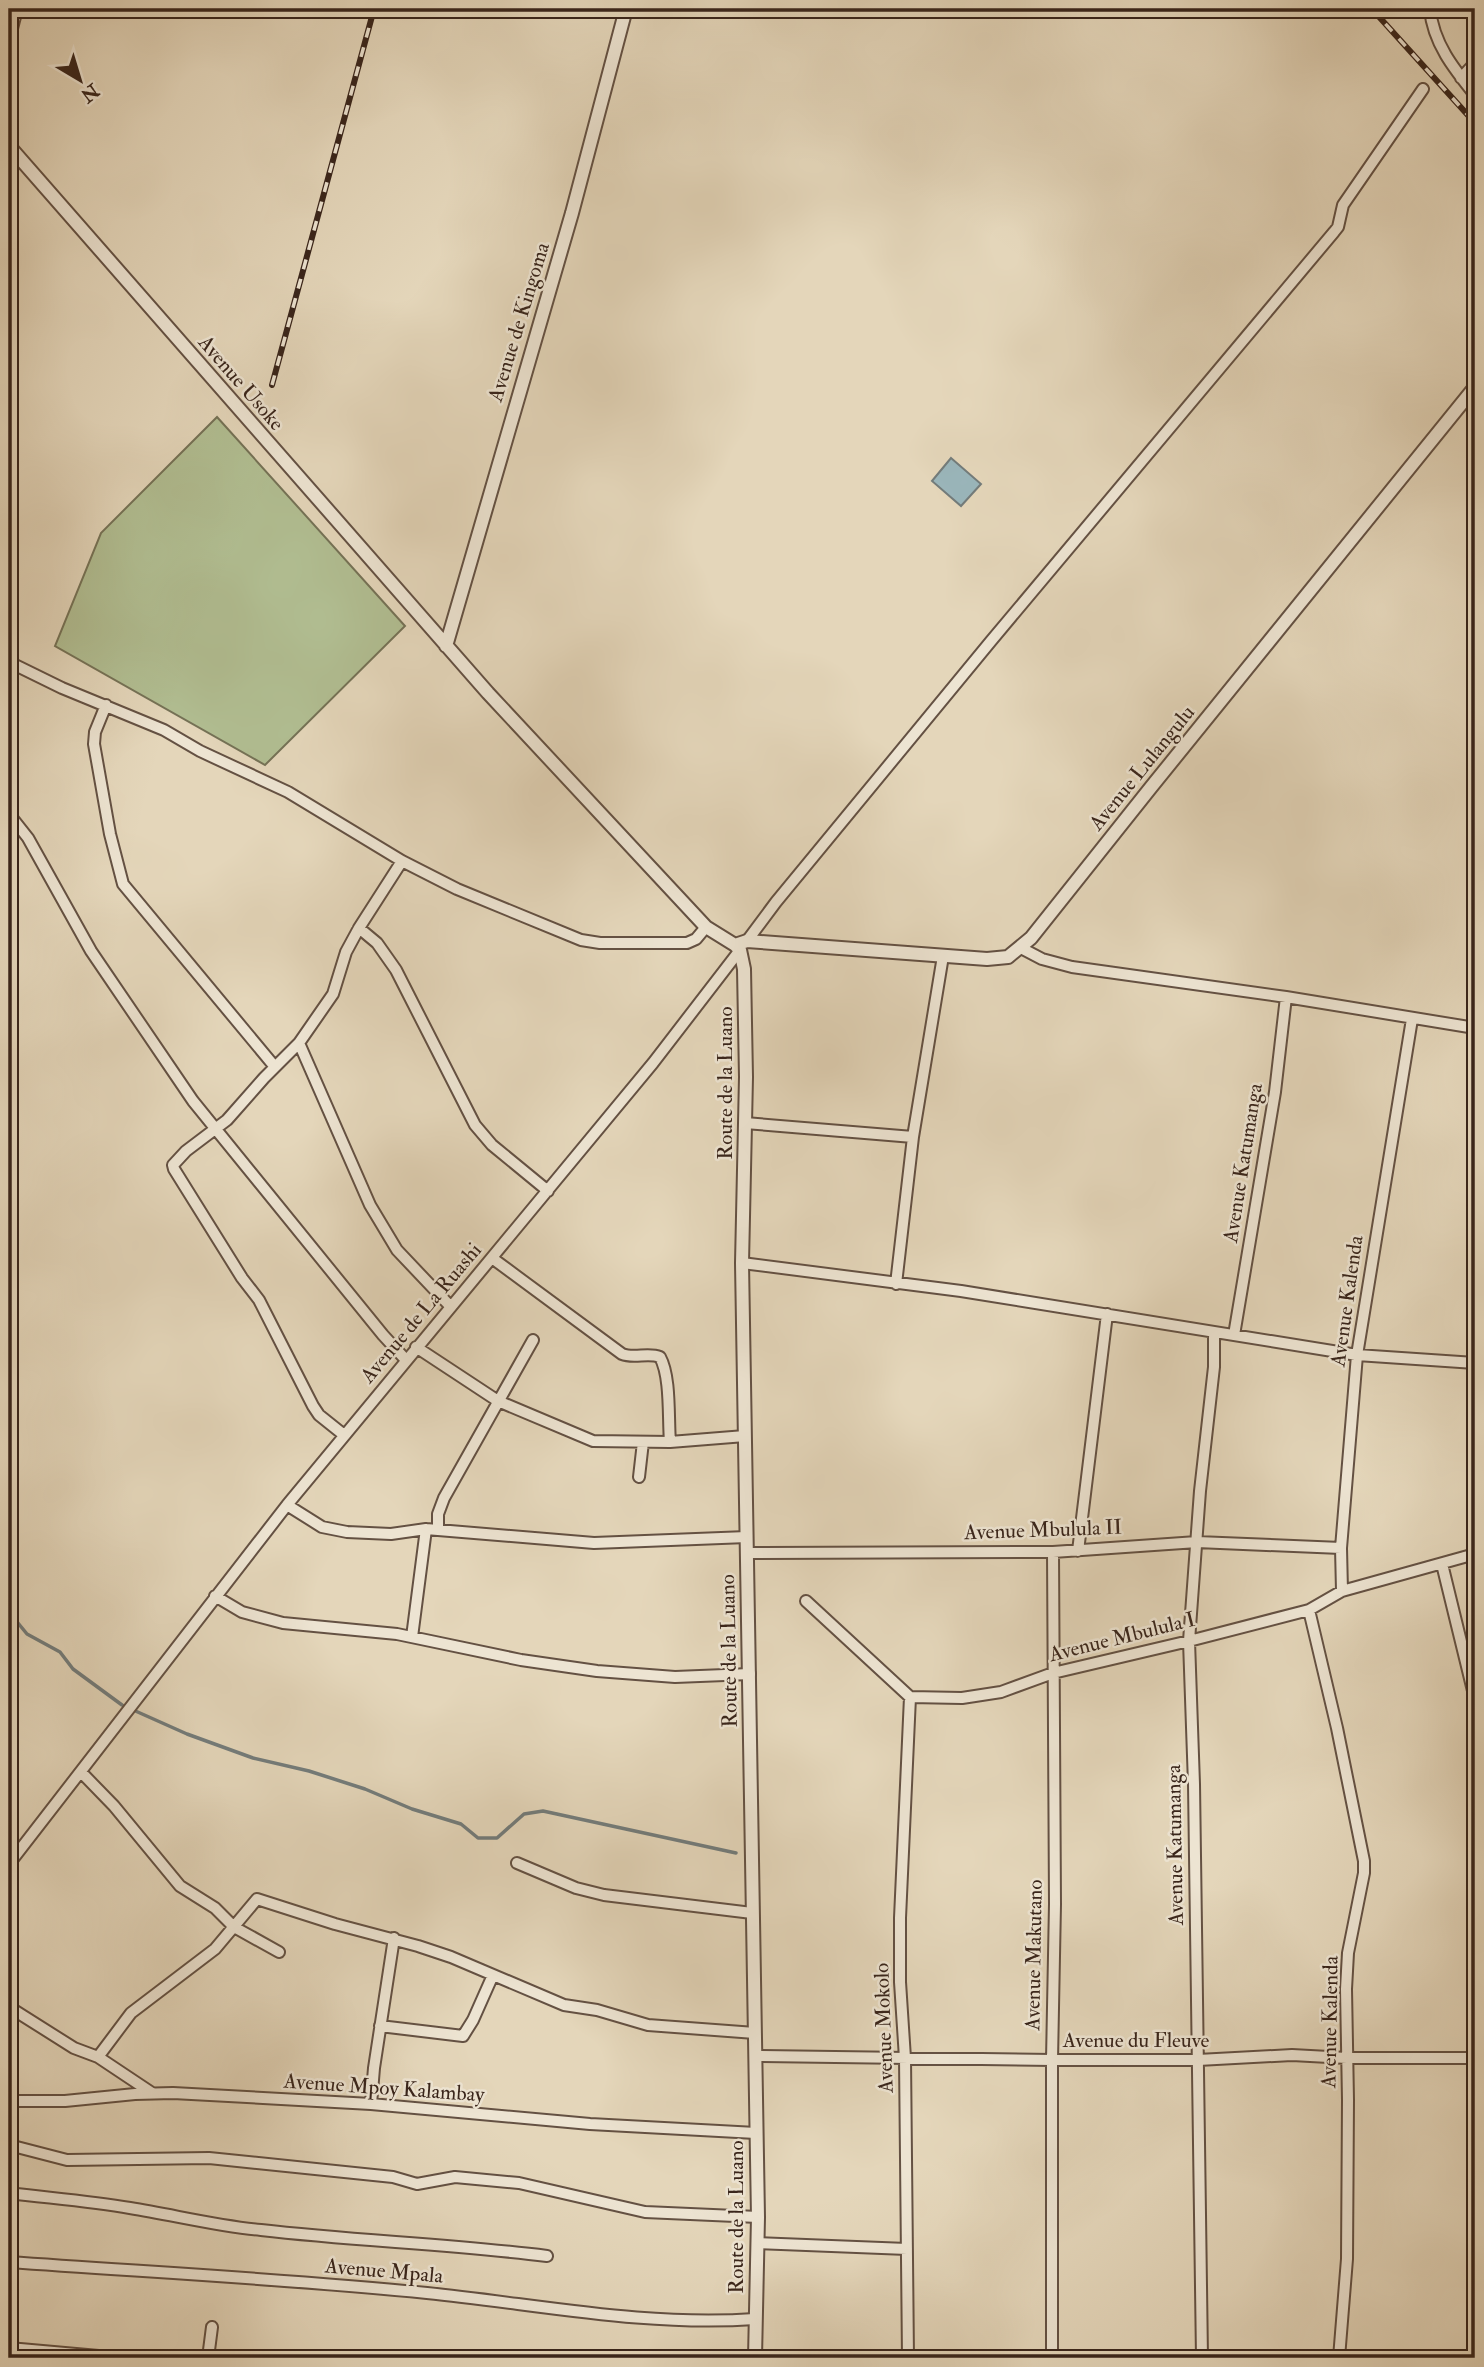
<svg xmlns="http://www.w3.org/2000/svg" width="1484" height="2367" viewBox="0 0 1484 2367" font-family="'IM FELL Double Pica',serif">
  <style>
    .green { fill: #b1be92; stroke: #757256; stroke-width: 2 }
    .water { fill: #9ab6bb; stroke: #737c7b; stroke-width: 2 }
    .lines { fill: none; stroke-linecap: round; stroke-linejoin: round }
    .stream { stroke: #737c7b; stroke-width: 3.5 }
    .minor-casing { stroke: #645143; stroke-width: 14 }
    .tertiary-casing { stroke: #645143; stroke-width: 16 }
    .minor { stroke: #ede4d2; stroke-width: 10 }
    .tertiary { stroke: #ede4d2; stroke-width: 12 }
    .rail-casing { stroke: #39251b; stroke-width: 6 }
    .rail { stroke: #ede4d2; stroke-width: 3.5; stroke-dasharray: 10; stroke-linecap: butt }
    .labels { text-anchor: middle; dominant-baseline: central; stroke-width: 5; stroke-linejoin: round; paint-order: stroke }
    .street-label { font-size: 21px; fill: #39251b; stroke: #ede4d2 }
  </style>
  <rect width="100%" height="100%" fill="#e4d6ba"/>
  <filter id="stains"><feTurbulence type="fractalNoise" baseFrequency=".00286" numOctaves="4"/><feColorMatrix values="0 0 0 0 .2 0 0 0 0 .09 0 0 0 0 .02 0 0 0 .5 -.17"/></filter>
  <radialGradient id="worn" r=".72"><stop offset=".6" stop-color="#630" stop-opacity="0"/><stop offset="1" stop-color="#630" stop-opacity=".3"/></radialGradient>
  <!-- green -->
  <path class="green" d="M217 417 405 626 265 765 55 646 101 533Z"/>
  <!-- water -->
  <path class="water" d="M951 458 981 484 961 506 932 481Z"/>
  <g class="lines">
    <!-- stream -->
    <path class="stream" d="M9 1612 27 1634 60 1652 73 1669 122 1705 187 1734 253 1758 309 1771 365 1789 412 1809 461 1824 478 1838H497L524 1814 543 1811 736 1853"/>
    <!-- minor casing -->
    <g class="minor-casing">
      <path id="minor" d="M1430 9C1433 43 1454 69 1475 95
        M1461 78 1475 63
        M9 662 62 688 164 730 200 751 288 792 402 861 457 889 581 940 600 943H687L696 939 706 927
        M106 705 95 732 94 744 110 834 123 884 275 1067
        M9 814 28 838 91 951 193 1101 383 1335 406 1360
        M359 928 377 943 396 970 475 1125 492 1145 548 1191
        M747 941 776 902 991 641 1334 232 1338 227 1343 205 1423 89
        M1021 948 1042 959 1072 967 1286 997 1475 1028
        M299 1043 370 1205 397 1250 451 1307
        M745 1123 913 1137
        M492 1258 622 1354C634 1359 648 1352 660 1357 671 1377 668 1418 670 1442
        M742 1263 961 1291 1357 1355 1475 1363
        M896 1284 913 1137 943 956
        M1234 1335 1275 1092 1286 997
        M416 1347 498 1401 593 1441 670 1442 745 1436
        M344 1435 319 1415 313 1406 259 1300 242 1278 174 1169 173 1165 186 1151 227 1120 264 1078 299 1043 333 994 346 952 359 928 402 861
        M639 1477 643 1442
        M287 1505 322 1527 347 1532 391 1534 426 1529 594 1543 747 1537
        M438 1529V1514L444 1498 533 1340
        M1078 1551 1107 1314
        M746 1553 1053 1552 1197 1542 1341 1548
        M1442 1564 1475 1699
        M1342 1591 1341 1548 1357 1355 1412 1019
        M215 1596 242 1612 283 1623 397 1634 521 1660 597 1671 675 1677 750 1674
        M806 1601 910 1697 962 1698 1001 1692 1053 1673 1189 1641 1309 1610 1342 1591 1475 1554
        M1309 1610 1337 1728 1364 1861V1873L1348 1953 1346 1989 1348 2100 1347 2259 1339 2358
        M412 1637 426 1529
        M81 1772 114 1806 180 1886 215 1908 234 1927 279 1952
        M517 1863 576 1888 604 1895 752 1913
        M9 1864 287 1505 653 1063 740 950
        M9 2007 74 2048 98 2057
        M380 2026 463 2036 473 2020 493 1975
        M756 2056 1052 2060H1198L1292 2055 1347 2058H1475
        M152 2093 98 2057 131 2013 215 1949 257 1899 335 1924 418 1946 451 1957 564 2005 597 2010 648 2025 755 2033
        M9 2101H65L135 2094 173 2093 371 2104 590 2124 756 2133
        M371 2104 374 2068 394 1938
        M9 2145 67 2160 209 2158 393 2177 417 2184 455 2177 519 2183 645 2212 758 2217
        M9 2193C49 2198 90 2201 130 2208 174 2215 217 2226 261 2230 356 2241 452 2244 547 2256
        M757 2243 907 2249
        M9 2262C148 2272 288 2279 427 2293 536 2304 646 2327 755 2319
        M9 2348 121 2358
        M157 2358H174
        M208 2358 212 2327
        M908 2358 905 2058 900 1982V1918L910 1697
        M1052 2358V2060L1055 1904 1053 1552
        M1202 2358 1194 1784 1189 1641 1200 1491 1214 1367V1333"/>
    </g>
    <!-- tertiary casing -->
    <g class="tertiary-casing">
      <path id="tertiary" d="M9 36 16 9
        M9 146 488 693 706 927 735 945 740 950 744 969 746 1077 742 1263 758 2217 755 2358
        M446 646 572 213 626 9
        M735 945 747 941 987 959 1008 957 1031 938 1152 786 1475 387"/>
    </g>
    <!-- minor -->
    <use href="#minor" class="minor"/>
    <!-- tertiary -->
    <use href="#tertiary" class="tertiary"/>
    <!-- rail casing -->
    <g class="rail-casing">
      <path id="rail" d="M1372 9 1475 123
        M272 385 374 9"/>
    </g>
    <!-- rail -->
    <use href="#rail" class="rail"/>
  </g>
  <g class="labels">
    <!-- street labels -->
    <g class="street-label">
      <text transform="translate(519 322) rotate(-73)">Avenue de Kingoma</text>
      <text transform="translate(241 383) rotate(49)">Avenue Usoke</text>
      <text transform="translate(1142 768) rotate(-51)">Avenue Lulangulu</text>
      <text transform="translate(725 1083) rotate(-90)">Route de la Luano</text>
      <text transform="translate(1243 1163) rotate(-81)">Avenue Katumanga</text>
      <text transform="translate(1347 1301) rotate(-82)">Avenue Kalenda</text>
      <text transform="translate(421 1313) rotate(-50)">Avenue de La Ruashi</text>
      <text transform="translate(1043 1530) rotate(-2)">Avenue Mbulula II</text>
      <text transform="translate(1122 1637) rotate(-14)">Avenue Mbulula I</text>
      <text transform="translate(729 1651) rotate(-91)">Route de la Luano</text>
      <text transform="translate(1175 1845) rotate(-91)">Avenue Katumanga</text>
      <text transform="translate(1034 1955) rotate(-89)">Avenue Makutano</text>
      <text transform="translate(1330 2022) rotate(-89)">Avenue Kalenda</text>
      <text transform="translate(884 2028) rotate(-92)">Avenue Mokolo</text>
      <text x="1136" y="2040">Avenue du Fleuve</text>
      <text transform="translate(384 2088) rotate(4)">Avenue Mpoy Kalambay</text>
      <text transform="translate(736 2217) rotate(-90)">Route de la Luano</text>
      <text transform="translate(384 2271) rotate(5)">Avenue Mpala</text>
    </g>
  </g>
  <!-- margin -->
  <rect width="1484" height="2367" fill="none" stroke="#e4d6ba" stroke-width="35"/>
  <rect x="10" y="10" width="1463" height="2346" fill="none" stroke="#39251b" stroke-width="3.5"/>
  <rect x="18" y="18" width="1449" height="2332" fill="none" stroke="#39251b" stroke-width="2"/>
  <!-- north arrow -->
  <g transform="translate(80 80) rotate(142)" stroke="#ede4d2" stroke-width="5" paint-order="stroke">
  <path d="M0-5L12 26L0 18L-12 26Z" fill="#39251b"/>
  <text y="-10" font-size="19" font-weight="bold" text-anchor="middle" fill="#39251b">N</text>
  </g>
  <rect width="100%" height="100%" filter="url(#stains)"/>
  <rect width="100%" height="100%" fill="url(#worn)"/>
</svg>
